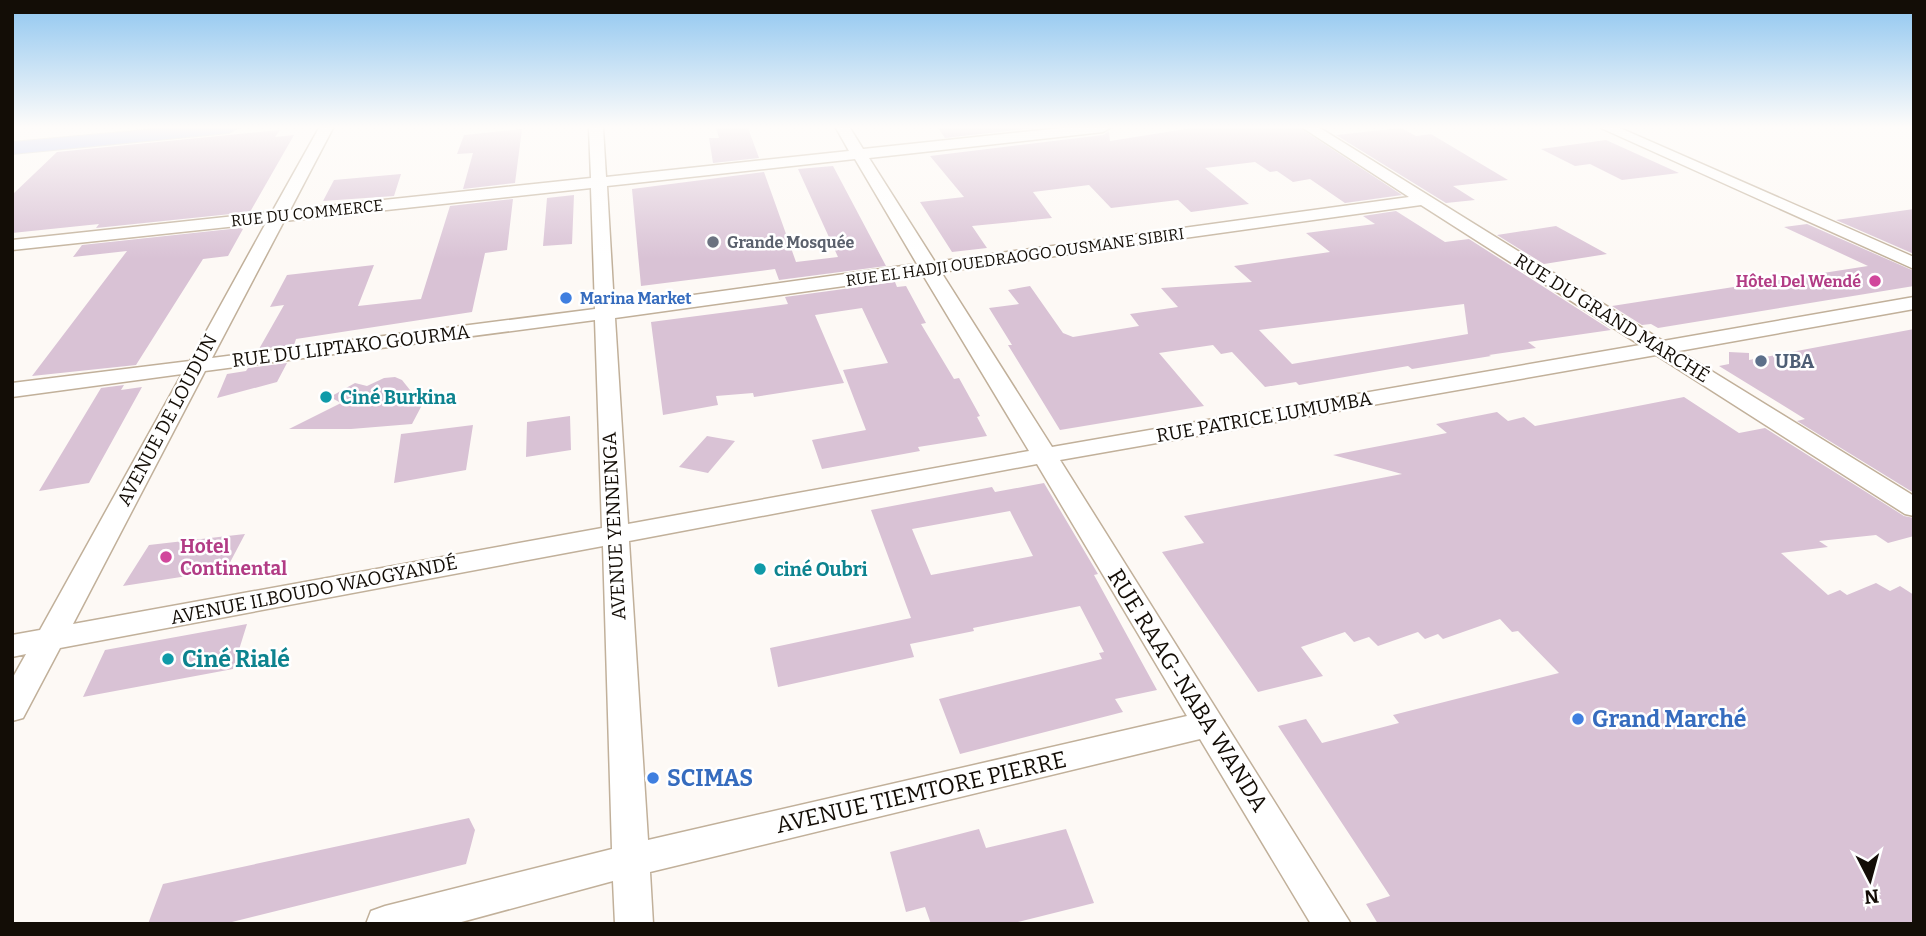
<svg xmlns="http://www.w3.org/2000/svg" width="1926" height="936" viewBox="0 0 1926 936" font-family="Bitter,serif">
  <style>
    .building { fill: #d9c2d5; fill-rule: evenodd }
    .lines { fill: none; stroke-linecap: round; stroke-linejoin: round }
    .minor-casing { stroke: #c1b09a; stroke-width: 3 }
    .major-casing { stroke: #d5d3d2; stroke-width: 2 }
    .minor { fill: #fff; fill-rule: evenodd }
    .major { fill: #c0c7f3; fill-rule: evenodd }
    .worship-dot { fill: #6b7280; stroke: #fff; stroke-width: 2.5 }
    .hotel-dot { fill: #d1479c; stroke: #fff; stroke-width: 2.5 }
    .shop-dot { fill: #3f7fe0; stroke: #fff; stroke-width: 2.5 }
    .service-dot { fill: #5c6f8a; stroke: #fff; stroke-width: 2.5 }
    .culture-dot { fill: #0f9aa8; stroke: #fff; stroke-width: 2.5 }
    .labels { text-anchor: middle; dominant-baseline: central; stroke-width: 5; stroke-linejoin: round; paint-order: stroke }
    .far-street-label { font-size: 16px; fill: #130d06; stroke: #fff }
    .far-worship-label { font-size: 16px; font-weight: bold; fill: #5b616d; stroke: #fff; text-anchor: start }
    .far-hotel-label { font-size: 16px; font-weight: bold; fill: #b23c85; stroke: #fff; text-anchor: end }
    .far-shop-label { font-size: 16px; font-weight: bold; fill: #366cbe; stroke: #fff; text-anchor: start }
    .street-label { font-size: 19px; fill: #130d06; stroke: #fff }
    .service-label { font-size: 19px; font-weight: bold; fill: #4e5e75; stroke: #fff; text-anchor: start }
    .culture-label { font-size: 19px; font-weight: bold; fill: #0d838f; stroke: #fff; text-anchor: start }
    .hotel-label { font-size: 19px; font-weight: bold; fill: #b23c85; stroke: #fff; text-anchor: start }
    .near-culture-label { font-size: 23px; font-weight: bold; fill: #0d838f; stroke: #fff; text-anchor: start }
    .near-street-label { font-size: 23px; fill: #130d06; stroke: #fff }
    .near-shop-label { font-size: 23px; font-weight: bold; fill: #366cbe; stroke: #fff; text-anchor: start }
  </style>
  <rect width="100%" height="100%" fill="#fdf9f5"/>
  <!-- building -->
  <path class="building" d="M716 128H748L759 158 713 163 709 138H719Z
    M938 128H1034L945 138Z
    M1192 128H1300L1402 195 1345 203 1310 179 1293 182 1277 171 1270 172 1255 162 1205 168 1249 204 1191 212 1178 200 1111 208 1089 185 1033 192 1052 218 972 226 987 248 952 252 920 202 964 197 930 156 1103 135 1109 131 1110 141Z
    M1401 128 1416 136 1431 134 1508 180 1453 186 1475 200 1446 203 1336 135Z
    M522 129 515 183 463 189 473 153 457 154 464 135Z
    M280 130 275 137 294 135 250 212 96 228 99 224 12 233V195L57 152Z
    M1606 140 1679 173 1622 180 1590 164 1575 166 1541 149Z
    M833 166 886 266 779 280 775 269 641 286 632 189 764 172 796 262 838 257 798 169Z
    M401 174 394 196 323 201 334 180Z
    M574 195 572 244 543 246 547 198Z
    M513 199 507 250 485 253 472 312 296 339 294 345 259 349 284 305 270 307 287 275 374 265 358 306 421 299 450 206Z
    M1914 209V254L1836 220Z
    M1396 211 1445 242 1469 239 1611 330 1528 342 1536 348 1489 355 1491 356 1412 369 1408 366 1299 385 1296 382 1265 387 1232 352 1221 354 1213 345 1159 353 1204 406 1060 430 1008 345H1012L989 308 1019 304 1008 290 1030 286 1063 333 1073 337 1139 326 1130 314 1178 307 1161 288 1252 282 1234 266 1330 252 1306 233 1375 224 1363 216ZM1464 304 1468 334 1292 364 1259 330Z
    M1807 224 1914 271V286L1658 328 1651 324 1642 325 1612 306 1868 266 1784 227Z
    M1556 226 1607 254 1544 264 1497 235Z
    M240 228 243 229 228 256 203 259 136 365 32 376 127 251 73 257 82 245Z
    M895 282 897 287 906 286 926 323 921 324 954 379 959 378 980 416 977 417 987 436 918 447 920 451 822 469 812 440 866 430 843 370 888 363 862 308 815 315 844 383 754 397 753 393 716 396 718 405 663 415 651 322 788 304 785 297Z
    M1914 329V493L1797 421 1805 419 1719 366 1729 364V352L1749 353V360Z
    M287 363 277 382 217 398 227 374 246 371 248 368Z
    M395 377 402 380 422 405 412 424 351 429H289L341 403 330 397 355 383 367 386 384 378Z
    M124 385 121 390 142 387 89 483 39 491 101 388Z
    M1684 397 1739 433 1765 428 1904 516 1914 518V536L1888 543 1876 535 1819 541 1828 547 1781 553 1828 595 1840 590 1847 595 1876 583 1890 591 1900 586 1914 595V924H1378L1366 904 1390 896 1278 726 1306 719 1322 743 1399 723 1393 715 1559 673 1518 631 1512 632 1500 619 1443 639 1438 634 1425 639 1418 632 1378 646 1369 637 1354 642 1345 632 1301 647 1323 676 1258 692 1162 552 1204 543 1184 516 1402 474 1333 455 1447 433 1436 424 1497 412 1508 421 1524 417 1535 426Z
    M570 416 571 450 526 457 527 422Z
    M473 425 466 470 394 483 401 434Z
    M707 436 735 441 708 473 679 467Z
    M1044 483 1098 574 1094 575 1157 690 1115 699 1123 712 960 754 939 699 1102 659 1099 653 1104 652 1080 606 973 628 974 631 910 644 914 657 778 687 770 648 911 618 871 510 992 487 995 492ZM1010 511 1033 556 931 575 912 529Z
    M245 534 226 570 123 586 149 545Z
    M247 624 233 669 83 697 105 650Z
    M469 818 475 830 466 864 224 924H148L163 884Z
    M979 829 986 848 1066 829 1094 903 1010 924H931L925 907 906 912 890 852Z"/>
  <g class="lines">
    <!-- minor casing -->
    <g class="minor-casing">
      <path id="minor" d="M319 128H333L290 210 591 178 589 128H603L606 177 849 151 836 128H850L863 149 1061 128H1110L1103 132 869 158 935 262 1409 197 1303 128H1320L1663 341 1914 297V309L1679 351 1914 496V516L1905 514 1656 355 1060 460 1351 924H1311L1200 739 650 872 653 924H615L613 881 454 924H366L371 911 385 906 612 849 603 546 60 648 23 718 12 721V679L26 654 12 657V635L40 630 182 374 12 397V383L190 361 266 223 12 250V240L272 212ZM855 159 917 264 614 306 607 186ZM591 188 595 309 212 358 284 221ZM1421 205 1640 345 1052 447 941 272ZM923 275 1029 451 628 524 615 318ZM595 320 602 528 73 624 205 371ZM1037 464 1187 716 648 840 629 541Z
        M1601 128H1620L1914 257V269Z"/>
    </g>
    <!-- major casing -->
    <g class="major-casing">
      <path id="major" d="M167 128H238L229 133 12 154V142Z"/>
    </g>
    <!-- minor -->
    <use href="#minor" class="minor"/>
    <!-- major -->
    <use href="#major" class="major"/>
  </g>
  <!-- sky -->
  <linearGradient id="sky" x2="0" y2="1"><stop stop-color="#8fc6f0"/><stop offset="0.49" stop-color="#fefcfa"/><stop offset="1" stop-color="#fefcfa" stop-opacity="0"/></linearGradient>
  <rect width="1926" height="259" fill="url(#sky)"/>
  <!-- markers -->
  <circle class="worship-dot" cx="713" cy="242" r="7"/>
  <g class="hotel-dot">
    <circle cx="1875" cy="281" r="7"/>
    <circle cx="166" cy="557" r="7"/>
  </g>
  <g class="shop-dot">
    <circle cx="566" cy="298" r="7"/>
    <circle cx="1578" cy="719" r="7"/>
    <circle cx="653" cy="778" r="7"/>
  </g>
  <circle class="service-dot" cx="1761" cy="361" r="7"/>
  <g class="culture-dot">
    <circle cx="326" cy="397" r="7"/>
    <circle cx="760" cy="569" r="7"/>
    <circle cx="168" cy="659" r="7"/>
  </g>
  <g class="labels">
    <!-- far-street labels -->
    <g class="far-street-label">
      <text transform="translate(307 213) rotate(-6)">RUE DU COMMERCE</text>
      <text transform="translate(1015 257) rotate(-8)">RUE EL HADJI OUEDRAOGO OUSMANE SIBIRI</text>
    </g>
    <!-- far-worship labels -->
    <g class="far-worship-label">
      <text x="727" y="242">Grande Mosquée</text>
    </g>
    <!-- far-hotel labels -->
    <g class="far-hotel-label">
      <text x="1861" y="281">Hôtel Del Wendé</text>
    </g>
    <!-- far-shop labels -->
    <g class="far-shop-label">
      <text x="580" y="298">Marina Market</text>
    </g>
    <!-- street labels -->
    <g class="street-label">
      <text transform="translate(1612 318) rotate(32)">RUE DU GRAND MARCHÉ</text>
      <text transform="translate(351 346) rotate(-7)">RUE DU LIPTAKO GOURMA</text>
      <text transform="translate(1264 417) rotate(-10)">RUE PATRICE LUMUMBA</text>
      <text transform="translate(167 420) rotate(-62)">AVENUE DE LOUDUN</text>
      <text transform="translate(614 526) rotate(-93)">AVENUE YENNENGA</text>
      <text transform="translate(314 590) rotate(-11)">AVENUE ILBOUDO WAOGYANDÉ</text>
    </g>
    <!-- service labels -->
    <g class="service-label">
      <text x="1775" y="361">UBA</text>
    </g>
    <!-- culture labels -->
    <g class="culture-label">
      <text x="340" y="397">Ciné Burkina</text>
      <text x="774" y="569">ciné Oubri</text>
    </g>
    <!-- hotel labels -->
    <g class="hotel-label">
      <text x="180" y="546">Hotel<tspan x="180" dy="22">Continental</tspan></text>
    </g>
    <!-- near-culture labels -->
    <g class="near-culture-label">
      <text x="182" y="659">Ciné Rialé</text>
    </g>
    <!-- near-street labels -->
    <g class="near-street-label">
      <text transform="translate(1188 690) rotate(58)">RUE RAAG-NABA WANDA</text>
      <text transform="translate(921 792) rotate(-13)">AVENUE TIEMTORE PIERRE</text>
    </g>
    <!-- near-shop labels -->
    <g class="near-shop-label">
      <text x="1592" y="719">Grand Marché</text>
      <text x="667" y="778">SCIMAS</text>
    </g>
  </g>
  <!-- border -->
  <rect width="1926" height="936" fill="none" stroke="#130d06" stroke-width="28"/>
  <!-- north arrow -->
  <g transform="translate(1870 880) rotate(174)" stroke="#ffffff" stroke-width="5" paint-order="stroke">
  <path d="M0-5L12 26L0 18L-12 26Z" fill="#130d06"/>
  <text y="-10" font-size="19" font-weight="bold" text-anchor="middle" fill="#130d06">N</text>
  </g>
</svg>
